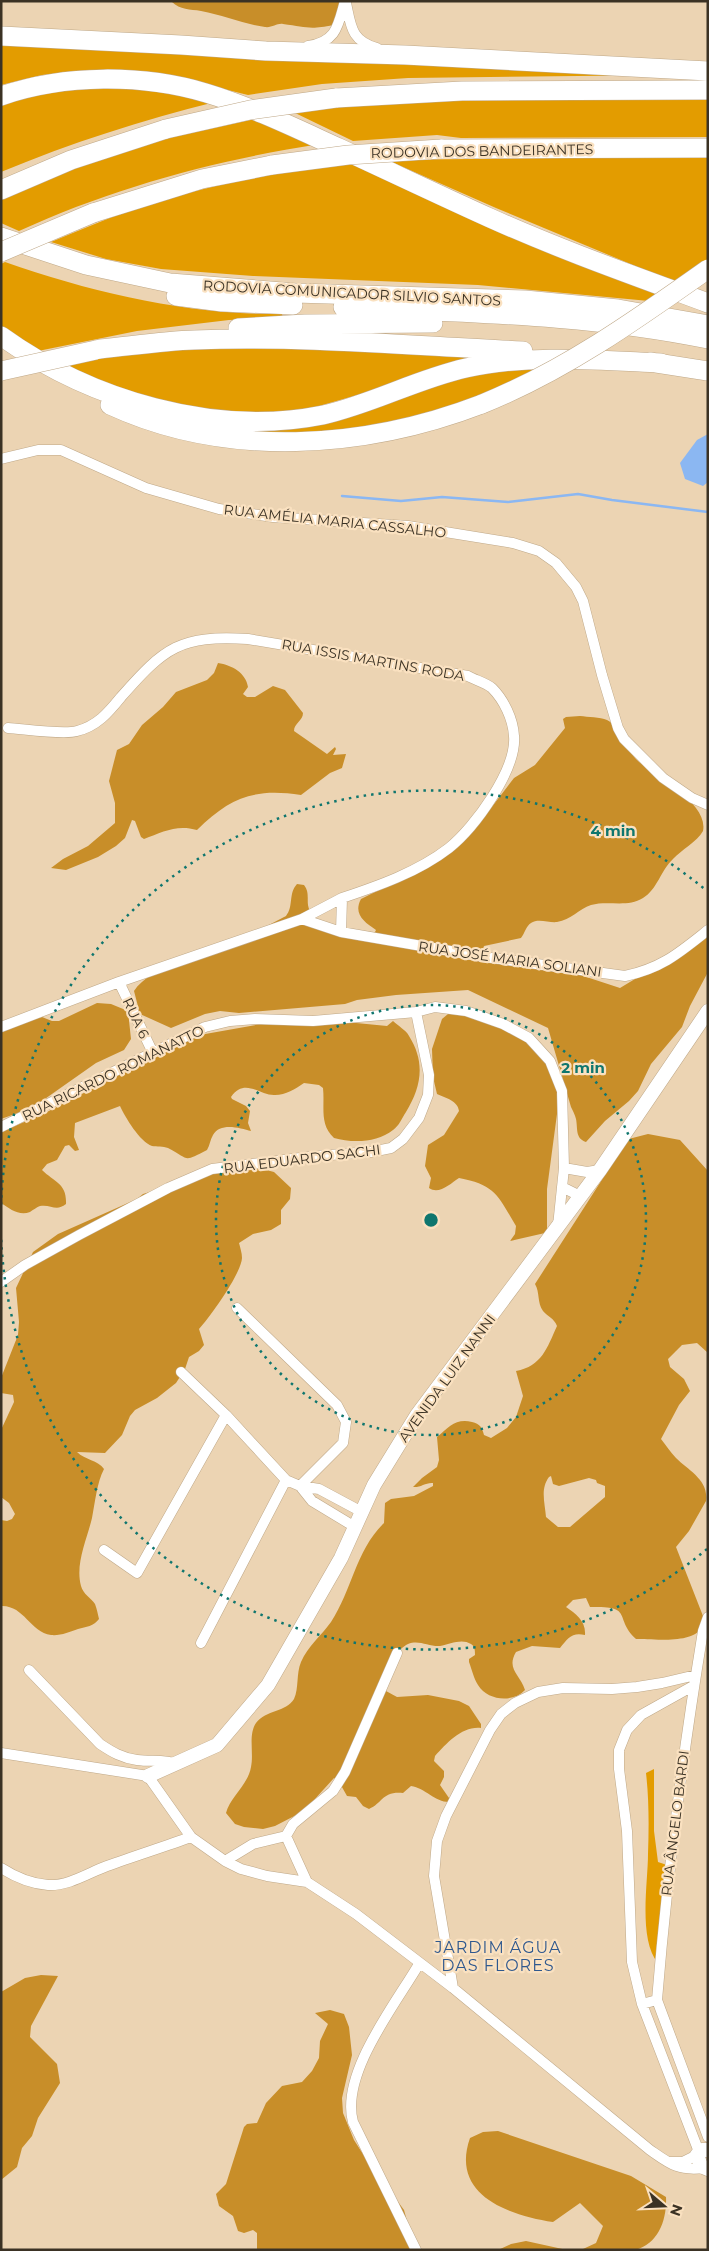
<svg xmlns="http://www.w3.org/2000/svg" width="709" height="2251" viewBox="0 0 709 2251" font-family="Montserrat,sans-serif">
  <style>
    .green { fill: #e39c00 }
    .forest { fill: #c88e29; fill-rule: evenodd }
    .water { fill: #8bb7f2 }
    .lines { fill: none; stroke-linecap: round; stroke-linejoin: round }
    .stream { stroke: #8bb7f2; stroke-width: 2.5 }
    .street-casing { stroke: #bfa888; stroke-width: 11 }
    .secondary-casing { stroke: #bfa888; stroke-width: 15 }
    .highway-casing { stroke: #bfa888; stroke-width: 20 }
    .street { stroke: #fff; stroke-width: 10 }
    .secondary { stroke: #fff; stroke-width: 14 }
    .highway { stroke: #fff; stroke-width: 19 }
    .highway-bridge-casing { stroke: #bfa888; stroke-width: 20; stroke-linecap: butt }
    .highway-bridge { stroke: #fff; stroke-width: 19 }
    .ring { fill: none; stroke: #0f766e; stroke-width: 2.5; stroke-dasharray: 2.5 5 }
    .labels { text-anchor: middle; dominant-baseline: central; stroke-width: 4.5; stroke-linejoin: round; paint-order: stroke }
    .street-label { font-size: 14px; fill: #3b3224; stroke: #fae1c0 }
    .quarter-label { font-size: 16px; letter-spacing: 1px; fill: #2f588e; stroke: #fae1c0 }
    .centre { fill: #0f766e; stroke: #fae1c0; stroke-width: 2.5 }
    .ring-label { font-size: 15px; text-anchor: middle; font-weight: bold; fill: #0f766e; stroke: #fae1c0; stroke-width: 4.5; stroke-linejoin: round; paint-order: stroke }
  </style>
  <rect width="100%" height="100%" fill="#ecd4b3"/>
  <!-- green -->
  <path class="green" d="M1 42 672 75 408 78 322 84 248 95 179 78 146 72 112 70 78 71 42 75 1 85Z
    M71 88 144 89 215 102C142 120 71 143 1 172V102Z
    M708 95V137L461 138 437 135 353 141 291 111 368 101Z
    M259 118 320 144C217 160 115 187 19 231L1 223V197L132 146Z
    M708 156V261L676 283 496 208 387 160Z
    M358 163 662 293 649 301 478 285 253 276 161 269 106 259 51 242C83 229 116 214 150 204 218 182 287 171 358 163Z
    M5 262C94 293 188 315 282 314L283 318 229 320 137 331 33 352 1 330V264Z
    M190 348 355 349 494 356 284 416 169 406 58 366 99 357Z
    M554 362 499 391 406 421 325 432 275 433 214 427 272 424 428 383Z
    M654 1769V1831L658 1862 667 1865 658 1963C638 1939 648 1883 648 1854 649 1827 649 1799 646 1773Z"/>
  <!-- forest -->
  <path class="forest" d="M342 1 333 25C310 30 306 27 283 24 277 23 272 28 265 27 243 24 223 15 201 11 190 9 180 10 172 2Z
    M218 663C232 665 246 673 248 687L243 694 247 697H255L273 686 285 690 303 713C303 721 294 723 294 731L327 754 335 747 336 749 333 755 346 754 342 768 330 773 301 795C255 788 230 797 197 830 177 824 162 832 144 839L141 837 135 821 132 820 125 838 116 846 98 857 66 870 51 868 63 859 88 846 115 823V803L109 781 117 750 129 744 142 725 163 707 176 692 207 680 214 673Z
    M580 716C588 717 600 717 607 720 621 727 626 748 636 759 653 776 709 802 703 831 697 842 681 850 673 859 661 870 657 890 643 898 627 908 608 900 591 905 579 909 571 920 557 922 549 923 538 918 531 923 526 926 525 933 521 938L484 946 483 949 487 953 562 969 620 988 708 935V972L690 1006 682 1027 651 1064 638 1091 629 1101 605 1121 586 1142C575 1138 578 1129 576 1119 575 1115 573 1111 571 1107L548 1028 468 990 396 995 357 1000 345 1004 239 1013 220 1011 205 1014 171 1028 140 1014 134 991C150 966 200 958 227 946 247 938 266 926 286 916 294 906 288 894 297 884L304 885C311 894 305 902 310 911 317 927 359 932 375 932L376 930C364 922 353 914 361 899L421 869 481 821 514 778 535 765 565 728 563 719 566 717Z
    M97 1003 111 1004 128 1011 131 1039 124 1050 96 1063 32 1108 1 1119V1029L42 1017 52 1021H59Z
    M458 1013 487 1018 533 1043 551 1070 557 1084 559 1099 547 1189V1230L545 1233 510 1241 515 1234 516 1226C498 1196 496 1185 459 1178 450 1184 439 1195 429 1188L431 1178 425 1166 428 1145 444 1135 459 1111C458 1101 446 1098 437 1094L433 1077 432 1049 442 1019 448 1014Z
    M393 1021C398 1026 406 1030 409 1036 426 1063 421 1087 406 1112 402 1118 399 1126 393 1130 377 1143 352 1143 334 1138 319 1124 325 1107 323 1088L319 1085 304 1083C295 1089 286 1095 275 1095 260 1096 245 1077 231 1097L232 1099 246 1106 250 1111 248 1123 251 1131C240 1128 220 1122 213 1135 210 1140 210 1145 207 1150 182 1163 190 1159 168 1148 163 1146 157 1147 152 1146 140 1142 125 1117 120 1106L75 1123 74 1137 79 1150 75 1151 69 1145 65 1146 57 1160 47 1164 42 1170C54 1182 67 1183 66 1204 56 1212 51 1204 40 1206 37 1207 33 1210 30 1212 19 1216 10 1209 1 1203V1132L45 1113 194 1036 273 1022H346L387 1026Z
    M648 1134 680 1140 708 1171V1353L697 1343 682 1345 668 1359 670 1367 684 1379 690 1391 679 1405 661 1439C666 1445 670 1452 676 1458 688 1470 709 1480 706 1501L689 1531 676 1547 703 1616C702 1620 703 1624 701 1628 693 1644 652 1639 636 1639 613 1617 635 1606 590 1607L586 1598 573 1600 566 1607C576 1614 586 1621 585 1635 572 1632 568 1638 560 1648L532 1646 516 1652C506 1669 520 1674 525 1690 513 1703 488 1701 478 1685 474 1679 472 1670 469 1662V1659L475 1655C475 1651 475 1646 471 1644 462 1638 450 1644 440 1646 426 1647 414 1635 400 1650 394 1657 389 1682 386 1691L397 1697 428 1695 459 1701 469 1706 481 1724V1728C462 1726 447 1743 435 1756L434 1761 444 1771V1777L440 1785 449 1798V1802C435 1802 425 1788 411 1786L403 1793C382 1791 383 1803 369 1809L363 1806 356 1797 347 1796 338 1780 334 1778 304 1811 275 1826 263 1829 244 1827 235 1824 226 1813C230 1797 248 1785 251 1767 254 1753 248 1735 256 1723 266 1710 286 1712 294 1699 299 1688 296 1674 301 1662 308 1646 321 1636 331 1622 352 1590 356 1550 384 1523L385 1503 391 1499 414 1496 433 1486V1483C426 1482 420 1488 413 1487L422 1478 437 1467 439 1460 437 1437C449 1427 456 1418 472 1422 480 1424 482 1427 484 1435L491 1438 507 1428 516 1417 523 1396 516 1371C542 1366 547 1348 557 1326 554 1318 548 1317 543 1311 537 1303 540 1292 535 1284L605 1175 617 1142ZM551 1476 553 1484 559 1486 589 1478 596 1480 597 1483 605 1486V1497L570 1527H558L546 1517C545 1503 540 1489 549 1477Z
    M244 1164 274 1172 291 1188 290 1199 281 1210V1224L271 1230 253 1234 239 1243C240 1247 242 1253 242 1258 241 1274 210 1317 199 1329L204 1345 199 1351 189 1357 185 1369 176 1383 157 1398 135 1410 130 1416 122 1435 105 1453 77 1452C85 1460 98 1460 104 1469 97 1482 95 1503 92 1518 87 1539 75 1564 81 1586 83 1594 91 1598 95 1604 97 1609 98 1615 99 1619 94 1626 86 1627 78 1629 70 1632 60 1636 51 1635 30 1632 24 1605 1 1606V1520L7 1521 12 1519 15 1514 9 1503 1 1497V1430L14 1402 13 1395 1 1393V1378L18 1335 19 1322 16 1288 33 1252 58 1234 137 1199 143 1194Z
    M41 1975 58 1976 31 2026 30 2037 57 2064 60 2083 38 2118 32 2136 22 2148 17 2167 1 2180V1992L25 1978Z
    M330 2010 344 2014 349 2027 352 2055 342 2098 343 2113 354 2140 361 2151 404 2210 415 2250H257V2233L253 2230 244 2233 238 2231 233 2216 219 2206 216 2194 226 2184 244 2127 247 2124 257 2123 266 2103 282 2086 302 2082 312 2071 319 2058 320 2041 328 2024 315 2013Z
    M498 2131 631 2176 666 2197C667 2219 659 2244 635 2250 621 2251 589 2250 573 2250L583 2249 596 2243 603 2226 580 2203 553 2222C508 2215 450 2195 470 2138L483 2132Z
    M526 2241 567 2250H498L511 2244Z"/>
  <!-- water -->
  <path class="water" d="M708 434V482L703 486 685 479 680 463 697 440Z"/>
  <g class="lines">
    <!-- stream -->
    <path class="stream" d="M342 496 401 501 442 497 508 502 578 494 612 500 708 512"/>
    <!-- street casing -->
    <g class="street-casing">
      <path id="street" d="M346 3C351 26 351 41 377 48
        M308 46C337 42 338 25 345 1
        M1 459 38 450H61L146 488 219 509 273 517 408 526 513 543 539 551 556 563 576 587 583 601 602 675 618 728 624 739 663 778 692 798 708 805
        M8 728C24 729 64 735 77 731 97 726 108 713 121 697 165 647 180 635 248 639L468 676C475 680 486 683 492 688 504 700 513 719 514 736 517 770 474 828 449 848 418 872 378 886 342 898L341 932
        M302 919 342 898
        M119 982 153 1053
        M1 1027 119 982 302 919 341 932 485 957 625 976C662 968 679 953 708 930
        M1 1127 205 1027 230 1021 255 1019 313 1021 416 1012 435 1007 466 1011 503 1024 529 1038 550 1061 562 1091 564 1168 558 1226
        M564 1168 587 1172 600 1170
        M562 1187 580 1196
        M1 1282 25 1265 79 1235 168 1188 212 1169 316 1156 371 1152 391 1148 403 1139 419 1118 428 1095 429 1075 416 1012
        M237 1308 337 1405 346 1422 343 1443 300 1486
        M181 1372 226 1415 286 1480 300 1486 319 1489 362 1512
        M300 1486 312 1501 355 1527
        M104 1550 137 1573 226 1415
        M201 1643 286 1480
        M29 1670 100 1744C112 1752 122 1758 137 1760 151 1762 164 1759 177 1764
        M693 1686 641 1715 627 1730 619 1750V1769L627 1831 632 1962 642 2004 699 2152
        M1 1753 148 1776 191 1837 225 1861 241 1869 267 1876 307 1882 356 1914 453 1988 650 2150C670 2164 678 2171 704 2168
        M225 1861 253 1844 286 1836
        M1 1868C15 1877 32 1884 48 1885 69 1886 88 1873 107 1866 135 1856 163 1847 191 1837
        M307 1882 286 1836 293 1824 333 1791 345 1772 397 1653
        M453 1988 434 1876 437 1841 446 1816 490 1730 501 1714 515 1703 538 1692 563 1688 612 1689 637 1687 662 1683 696 1675
        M657 2000 708 2137
        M642 2004 657 2000C667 1876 683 1753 703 1631L708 1617
        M670 2162H683L697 2155
        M416 2250 353 2122C340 2074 395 2005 419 1964"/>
    </g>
    <!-- secondary casing -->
    <g class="secondary-casing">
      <path id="secondary" d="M148 1776 217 1745 268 1685 341 1558 374 1485 417 1415 600 1170 708 1011
        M708 2150H702L697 2155 701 2166 708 2169"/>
    </g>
    <!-- highway casing -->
    <g class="highway-casing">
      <path id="highway" d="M1 36 181 45 266 51 405 55 708 71
        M1 96C65 74 142 74 206 93 252 107 295 128 339 148 389 171 439 195 490 218 561 250 635 276 708 303
        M336 98 462 91 708 90
        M441 149 708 148
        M1 190 71 160 166 129
        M93 213 202 179 272 165
        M1 237 86 265 170 283 295 293 525 300 618 309 708 325
        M176 296 222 302 293 305
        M343 307C466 313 587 314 708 339
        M238 328 305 324 433 323
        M1 336C90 400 214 437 323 415 372 404 417 379 466 368 530 354 596 360 661 363
        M100 349C131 346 163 341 194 340 304 336 413 346 523 351
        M650 362 708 371
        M110 405C227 459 365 449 482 404"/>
    </g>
    <!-- street -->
    <use href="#street" class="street"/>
    <!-- secondary -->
    <use href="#secondary" class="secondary"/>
    <!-- highway -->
    <use href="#highway" class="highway"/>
    <!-- highway-bridge casing -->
    <g class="highway-bridge-casing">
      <path id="highway-bridge" d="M166 129 250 110 336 98
        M272 165 348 155 441 149
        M1 252 93 213
        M1 371 96 350
        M482 404C564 371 636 320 708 269"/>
    </g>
    <!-- highway-bridge -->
    <use href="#highway-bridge" class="highway-bridge"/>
  </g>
  <!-- distance rings -->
  <g class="ring">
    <circle cx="431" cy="1220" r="215"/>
    <path d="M707 1549A430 430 0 0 1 1 1235M1 1205A430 430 0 0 1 707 891"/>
  </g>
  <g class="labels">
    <!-- street labels -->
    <g class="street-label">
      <text transform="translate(482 151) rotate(-1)">RODOVIA DOS BANDEIRANTES</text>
      <text transform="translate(352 293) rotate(3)">RODOVIA COMUNICADOR SILVIO SANTOS</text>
      <text transform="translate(335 521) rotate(6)">RUA AMÉLIA MARIA CASSALHO</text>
      <text transform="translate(373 660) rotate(10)">RUA ISSIS MARTINS RODA</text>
      <text transform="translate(510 959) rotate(8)">RUA JOSÉ MARIA SOLIANI</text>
      <text transform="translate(136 1018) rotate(65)">RUA 6</text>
      <text transform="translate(113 1073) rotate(-26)">RUA RICARDO ROMANATTO</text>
      <text transform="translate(302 1159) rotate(-7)">RUA EDUARDO SACHI</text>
      <text transform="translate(447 1378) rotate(-54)">AVENIDA LUIZ NANNI</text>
      <text transform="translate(675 1823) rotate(-83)">RUA ÂNGELO BARDI</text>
    </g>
    <!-- quarter labels -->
    <g class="quarter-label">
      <text x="498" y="1947">JARDIM ÁGUA<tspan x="498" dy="18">DAS FLORES</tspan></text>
    </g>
  </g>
  <circle cx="431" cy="1220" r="8" class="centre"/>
  <g class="ring-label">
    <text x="613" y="836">4 min</text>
    <text x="583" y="1073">2 min</text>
  </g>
  <!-- border -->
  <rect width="709" height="2251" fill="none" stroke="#3b3224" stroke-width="5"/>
  <!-- north arrow -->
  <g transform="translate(664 2206) rotate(109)" stroke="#fae1c0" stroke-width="4" paint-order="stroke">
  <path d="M0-4L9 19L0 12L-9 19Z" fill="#3b3224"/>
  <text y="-8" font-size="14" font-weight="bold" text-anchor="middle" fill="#3b3224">N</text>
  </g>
</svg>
